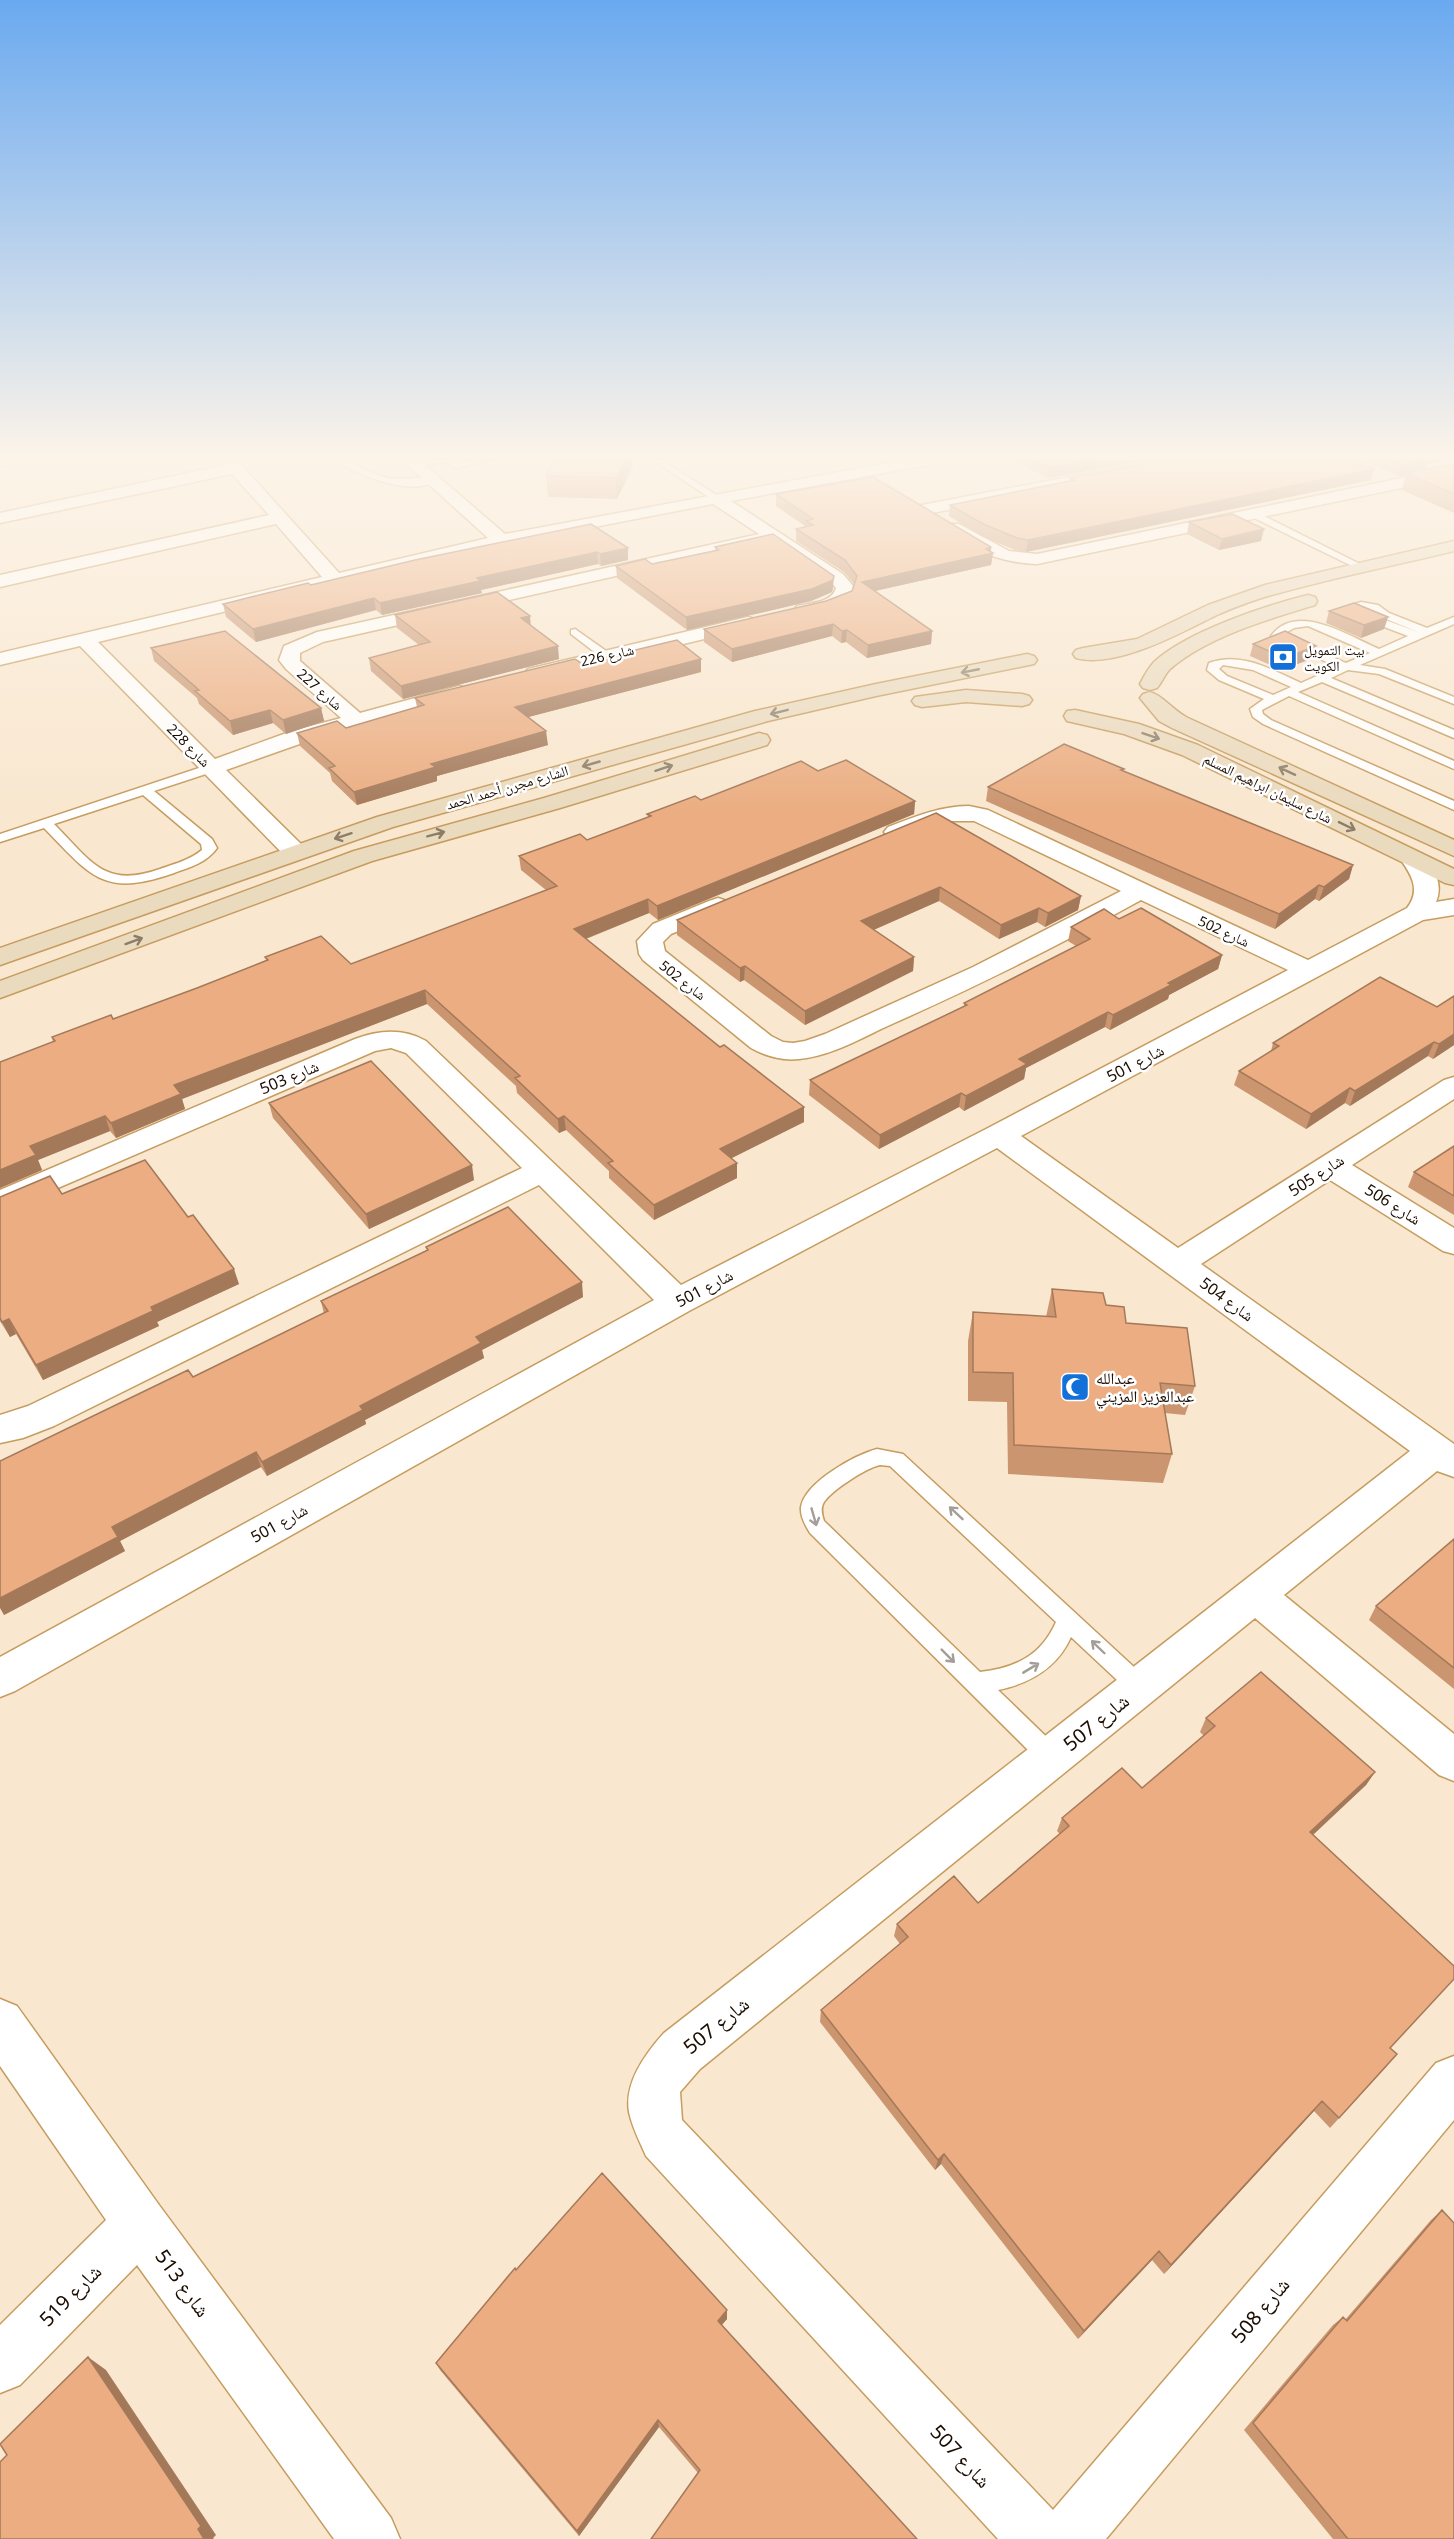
<svg xmlns="http://www.w3.org/2000/svg" width="1454" height="2539" viewBox="0 0 1454 2539" font-family="'Noto Sans','Noto Naskh Arabic',sans-serif">
  <style>
    .lines { fill: none; stroke-linecap: round; stroke-linejoin: round }
    .lane-casing { stroke: #c69c5f; stroke-width: 3 }
    .street-casing { stroke: #c69c5f; stroke-width: 3 }
    .secondary-casing { stroke: #c69c5f; stroke-width: 3 }
    .lane { fill: #fff; fill-rule: evenodd }
    .street { fill: #fff; fill-rule: evenodd }
    .secondary { fill: #eadabe; fill-rule: evenodd }
    .wall { fill: #ca956f }
    .shaded-wall { fill: #a4795a }
    .building { fill: #ebad81; stroke: #a4795a; stroke-width: 1.5 }
    .oneway { stroke: #8d7d68 }
    .oneway2 { stroke: #a49e99 }
    .labels { text-anchor: middle; dominant-baseline: central; stroke-width: 5; stroke-linejoin: round; paint-order: stroke }
    .far-poi-label { font-size: 14px; fill: #1b0c00; stroke: #fff; text-anchor: start }
    .far-street-label { font-size: 14px; fill: #1b0c00; stroke: #fff }
    .street-label { font-size: 16px; fill: #1b0c00; stroke: #fff }
    .poi-label { font-size: 16px; fill: #1b0c00; stroke: #fff; text-anchor: start }
    .near-street-label { font-size: 20px; fill: #1b0c00; stroke: #fff }
  </style>
  <rect width="100%" height="100%" fill="#f9e7cf"/>
  <g class="lines">
    <!-- lane casing -->
    <g class="lane-casing">
      <path id="lane" d="M428 460H454L457 462 494 460 455 468 446 462 415 467 411 464Z
        M653 460H662L721 498 713 500Z
        M342 461H348C361 468 375 475 389 478 402 480 430 475 437 480 413 497 365 477 342 465Z
        M1250 512H1256L1366 567 1358 569 1250 516Z
        M1361 602 1378 605 1389 613 1427 628 1454 617V624L1360 665 1385 669 1454 697V704L1379 674 1348 670 1331 678 1454 730V738L1322 682 1298 692 1454 761V769L1289 696 1262 710 1263 714 1271 720 1454 801V810L1263 724 1253 717 1250 709 1264 699 1219 680 1207 670 1209 663C1241 651 1272 670 1301 683L1337 667 1271 636C1296 601 1349 636 1379 649L1408 636 1353 615 1346 607ZM1361 608 1371 610 1381 617 1418 632 1361 611 1358 609ZM1308 626 1370 653 1346 663 1282 635 1294 628ZM1223 665 1253 670 1291 687 1273 695 1227 676 1219 669Z
        M575 629 609 653V657H601L571 634V630Z
        M211 764 215 765V771L154 791 212 839 217 848C206 863 190 867 174 873 103 898 91 876 44 828L0 842V834ZM143 795 201 844 202 850C190 860 174 864 160 869 104 889 91 861 54 824Z
        M877 1449 903 1454 1148 1680 1151 1687 1148 1694 1140 1697 1132 1694 1071 1637C1057 1668 1031 1683 998 1690L1060 1750 1064 1758 1060 1766 1052 1769 1044 1766 810 1533C805 1525 800 1516 801 1507 805 1482 855 1455 877 1449ZM880 1465 890 1466 1056 1622C1041 1656 1015 1668 980 1672L824 1521C822 1515 820 1508 824 1502 832 1490 866 1468 880 1465Z"/>
    </g>
    <!-- street casing -->
    <g class="street-casing">
      <path id="street" d="M0 460H15L13 463 0 466Z
        M221 460H237L339 573 488 538 402 460H419L505 534 903 460H935L927 465 731 501 843 574 854 587C850 609 817 619 797 614L794 610 797 606C810 603 832 603 836 588L831 582 767 539 758 544 323 642 300 653V661L360 713 459 686 466 688 469 692 466 696 308 741 226 770 304 847 307 852 304 857 295 859 286 857 80 646 0 665V653L322 577 276 524 0 587V575L269 515 232 474 0 523V513L225 465ZM713 504 759 534 317 632 284 646 279 660 286 669 341 718 292 731 215 759 98 642 501 545Z
        M1157 460H1187L1179 465 922 515 916 514 914 510 916 506 922 505Z
        M1454 467V477L1037 564C1011 564 961 550 944 528L947 524H959L1009 551 1037 554Z
        M748 617 755 619 758 623 755 627 535 679 528 677 525 673 528 669Z
        M969 806 988 810 1308 960 1407 908C1422 889 1410 873 1399 857L1402 852C1427 846 1446 881 1436 902L1454 899V915L1423 920 1021 1136 1178 1248 1444 1080 1454 1077V1099L1352 1165 1454 1228V1254L1443 1251 1330 1180 1201 1264 1454 1444V1477L1437 1471 1284 1595 1454 1734V1781L1439 1775 1255 1618 700 2069 680 2092 682 2120 1053 2510 1436 2063 1454 2056V2120L1106 2539H998L646 2156C640 2142 632 2127 629 2112 624 2083 645 2054 664 2033L1410 1451 997 1148 689 1311 15 1691 0 1697V1657L654 1300 539 1185 54 1426 23 1438 0 1443V1415L28 1406 522 1168 406 1053 391 1048 375 1051 0 1213V1190L355 1039C379 1030 403 1028 426 1041L681 1285 988 1128 1288 970 1141 900C1060 945 977 986 892 1024 863 1037 832 1056 799 1059 783 1061 765 1056 751 1048L643 960 639 954 637 941 653 924 709 901 718 898 727 901 731 906 727 911 671 934 663 942 665 951 771 1036 783 1042 793 1043 805 1041 825 1034 973 967 1121 891 974 821H947L896 839 888 837 884 832 888 827C914 817 940 806 969 806Z
        M0 1999 17 2006 159 2205 391 2518 400 2539H334L137 2265 20 2385 0 2393V2325L106 2220 0 2066Z"/>
    </g>
    <!-- secondary casing -->
    <g class="secondary-casing">
      <path id="secondary" d="M1454 541V551C1396 565 1337 577 1279 593 1259 598 1238 606 1219 614 1182 632 1117 669 1076 658L1073 654 1076 650 1083 648 1137 639 1208 605 1265 585Z
        M1308 595 1315 597 1317 601 1315 605C1269 619 1207 637 1170 669 1165 674 1162 682 1157 688L1150 690 1143 688 1140 684C1144 676 1149 667 1155 661 1189 631 1264 606 1308 595Z
        M1027 654 1034 656 1037 660 1034 664 876 696 768 721 393 827 0 965V948L377 817 755 711 876 684Z
        M966 690 1022 694 1029 696 1032 700 1029 704 1022 706 966 702 922 707 915 705 912 701 915 697Z
        M1150 692C1162 695 1174 711 1188 718L1454 840V856L1172 728 1159 721 1140 698 1143 694Z
        M1075 710 1139 724 1198 745 1454 869V885L1445 883 1182 755 1124 734 1067 721 1064 716 1067 711Z
        M759 733 767 735 770 740 767 745 560 808 372 861 0 998V981L354 851 544 798Z"/>
    </g>
    <!-- lane -->
    <use href="#lane" class="lane"/>
    <!-- street -->
    <use href="#street" class="street"/>
    <!-- secondary -->
    <use href="#secondary" class="secondary"/>
  </g>
  <!-- wall -->
  <path class="wall" d="M1012 460H1147L1048 478Z
    M1360 460H1445L1427 464 1425 470 1454 464V513L1402 490 1406 474 1399 476Z
    M633 466 617 499 548 497 546 476Z
    M1070 478 1371 480 1026 552 1015 550 981 536 949 516 950 505 1069 481Z
    M776 494 991 552 993 553 991 565 875 591 932 631 931 644 867 658 846 642 841 643 832 636 732 662 704 642V629L826 601 852 591 854 584 844 572 796 541V529L805 527V526L776 506Z
    M1189 522 1261 541 1219 550 1187 534Z
    M591 524 628 560 601 566 598 564 481 590 482 593 382 615 376 610 256 642 226 617 223 604Z
    M715 547 833 588 832 592 811 601 687 630 617 578 616 566 652 564 715 550Z
    M1329 611 1388 617 1384 629 1361 638 1326 623Z
    M395 615 530 616V625L559 659 403 699 371 671 369 658 419 645 397 628Z
    M1253 644 1313 658 1282 670 1250 656Z
    M151 648 321 708 324 721 286 734 273 723 233 735 199 704 197 698 154 661Z
    M701 672 528 717 548 745 437 776V781L357 805 332 781 330 773 300 746 297 733 346 728 417 707 415 698Z
    M818 771 915 801 914 814 658 920 649 913 586 939 804 1122 731 1158 737 1178 654 1220 609 1178V1171L566 1130 559 1133 517 1093 516 1086 427 1004 182 1099 185 1109 116 1138 110 1131 38 1160 42 1170 0 1188V1062L53 1042 52 1037 113 1019 197 988 266 960 265 957 351 964 546 890 521 870 519 856 587 840 648 817 647 814Z
    M1123 772 1353 865 1349 879 1319 901 1315 899 1275 929 986 801 988 787Z
    M936 813 1081 896 1078 910 1045 927 1037 922 999 939 939 901 873 930 914 957 913 971 805 1025 744 980 740 982 677 935V920Z
    M1119 919 1222 955 1218 969 1169 995 1168 999 1110 1030 1105 1027 1026 1068 1024 1079 964 1111 959 1107 879 1149 809 1095 810 1080 964 1006V1003L1076 946 1068 941 1071 927Z
    M1380 977 1454 1045 1433 1059 1428 1056 1350 1106 1345 1103 1306 1129 1234 1085 1239 1071 1271 1051 1273 1043Z
    M269 1103 474 1180 369 1229 273 1118Z
    M1454 1146V1215L1408 1187 1414 1172Z
    M62 1194 188 1217 239 1284 157 1322 159 1326 43 1380 16 1334 10 1337 0 1321V1197Z
    M426 1247 583 1297 482 1350 484 1358 365 1420 366 1424 267 1476 261 1467 120 1541 125 1551 4 1615 193 1377 324 1314 321 1301 427 1250Z
    M1052 1289 1106 1305 1195 1386 1185 1415 1165 1413 1172 1454 1163 1483 1008 1474 1007 1402 968 1401V1341L973 1312 1046 1317Z
    M1454 1539V1689L1369 1620 1376 1606Z
    M1206 1718 1375 1772 1366 1785 1313 1835 1390 2048 1387 2066 1330 2128 1314 2111 1164 2274 1152 2260 1078 2339 941 2164 935 2170 820 2022 821 2010 900 1944 894 1936 897 1924 978 1903 1060 1834 1057 1831 1062 1818 1142 1788 1204 1736 1200 1732Z
    M1442 2210 1454 2539H1333L1244 2430 1333 2325 1343 2317 1345 2320 1431 2220Z
    M516 2270 727 2319 722 2325 917 2539 698 2473 659 2427 579 2536 440 2370 436 2363Z"/>
  <!-- shaded-wall -->
  <path class="shaded-wall" d="M625 460H633V466L617 499 616 478Z
    M1091 460H1147L1048 478 1049 467Z
    M1418 460H1445L1427 464 1425 471 1399 476 1402 465Z
    M1374 469 1371 480 1026 552 1028 540Z
    M1264 529 1261 541 1219 550 1222 539Z
    M991 547V553H993L991 565 861 594 862 582Z
    M628 548V560L601 566 600 554Z
    M597 552 598 564 481 590 482 593 382 615 380 603 477 578Z
    M834 576 833 588 832 592 811 601 687 630 686 617Z
    M374 598 376 610 256 642 253 629Z
    M530 616 531 628 521 618Z
    M1388 617 1384 629 1361 638 1364 625Z
    M833 624 832 636 732 662V649Z
    M847 630 846 642 841 643 842 631Z
    M932 631 931 644 867 658 868 645Z
    M558 646 559 659 403 699 401 686Z
    M1316 646 1313 658 1282 670 1285 658Z
    M701 659V672L517 720 515 707Z
    M321 708 324 721 286 734 283 720Z
    M270 710 273 723 233 735 230 721Z
    M546 731 548 745 437 776V781L357 805 354 792 431 764Z
    M915 801 914 814 658 920 657 906Z
    M1353 865 1349 879 1319 901 1324 887Z
    M1319 885 1315 899 1275 929 1279 914Z
    M940 887 939 901 860 936 861 921Z
    M1081 896 1078 910 1045 927 1048 913Z
    M648 899 649 913 575 943 574 929Z
    M1039 908 1037 922 999 939 1001 925Z
    M1222 955 1218 969 1169 995 1168 999 1110 1030 1113 1015 1168 983Z
    M914 957 913 971 805 1025V1011Z
    M745 966 744 980 740 982V968Z
    M425 990 427 1004 182 1099 185 1109 116 1138 111 1123 174 1085Z
    M1108 1012 1105 1027 1026 1068 1024 1079 964 1111 966 1096 1019 1059Z
    M1454 1034V1045L1433 1059 1439 1044Z
    M1434 1042 1428 1056 1350 1106 1355 1091Z
    M1350 1088 1345 1103 1306 1129 1311 1114Z
    M961 1093 959 1107 879 1149 880 1135Z
    M804 1107V1122L720 1164V1149Z
    M105 1116 110 1131 38 1160 42 1170 0 1188V1170L30 1146Z
    M564 1116 566 1130 559 1133 558 1119Z
    M737 1163V1178L654 1220V1205Z
    M472 1165 474 1180 369 1229 366 1214Z
    M234 1269 239 1284 157 1322 159 1326 43 1380 36 1365 151 1307Z
    M582 1282 583 1297 482 1350 484 1358 365 1420 366 1424 267 1476 262 1462 476 1337Z
    M9 1319 16 1334 10 1337 2 1322Z
    M256 1452 261 1467 120 1541 125 1551 4 1615 0 1608V1598L112 1527Z
    M1375 1772 1366 1785 1302 1845 1310 1832Z
    M1322 2101 1314 2111 1164 2274 1171 2265Z
    M944 2154 941 2164 935 2170 938 2160Z
    M1159 2251 1152 2260 1078 2339 1084 2331Z
    M727 2310V2319L718 2329V2321Z
    M88 2357 106 2370 216 2535 213 2538 214 2539H204Z
    M658 2420 659 2427 579 2536 577 2531Z"/>
  <!-- building -->
  <path class="building" d="M554 460H625L616 478 546 476Z
    M1034 460H1091L1049 467Z
    M1164 460H1351L1374 469 1028 540 1017 538 983 524 950 505 1075 480 1070 478Z
    M1390 460H1428L1402 465Z
    M1453 464 1454 494 1406 473Z
    M873 477 991 547 986 549 993 553 862 582 932 631 868 645 847 630 842 631 833 624 732 649 704 629 826 601 852 591 857 576 845 560 796 529 813 525 806 521 813 519 776 494Z
    M1232 514 1264 529 1222 539 1189 522Z
    M591 524 628 548 600 554 597 552 477 578 480 581 380 603 374 598 253 629 223 604 308 583 311 585 415 560Z
    M773 534 834 576 833 580 812 589 686 617 616 566 645 559 652 564 719 550 715 547Z
    M497 592 530 616 521 618 558 646 401 686 369 658 430 642 395 615Z
    M1354 603 1388 617 1364 625 1329 611Z
    M225 631 321 708 283 720 270 710 230 721 195 691 199 690 151 648Z
    M1285 631 1316 646 1285 658 1253 644Z
    M677 640 701 659 515 707 546 731 431 764 436 767 354 792 329 768 335 766 297 733 337 721 346 728 424 705 415 698 575 659 581 663Z
    M1064 744 1124 769 1121 770 1353 865 1324 887 1319 885 1279 914 988 787Z
    M846 760 915 801 657 906 648 899 574 929 720 1047 724 1045 804 1107 720 1149 737 1163 654 1205 608 1163 613 1161 564 1116 558 1119 515 1078 520 1076 425 990 174 1085 181 1094 111 1123 105 1116 30 1146 36 1155 0 1170V1062L55 1041 52 1037 111 1015 113 1019 197 988 268 960 265 957 321 936 351 964 557 886 519 856 580 834 587 840 651 816 647 814 695 796 701 800 801 761 818 771Z
    M936 813 1081 896 1048 913 1039 908 1001 925 940 887 861 921 914 957 805 1011 745 966 740 968 677 920Z
    M1141 908 1222 955 1168 983 1171 985 1113 1015 1108 1012 1019 1059 1027 1064 966 1096 961 1093 880 1135 810 1080 967 1005 964 1003 1090 939 1071 927 1104 909 1119 919Z
    M1380 977 1437 1007 1454 996V1034L1439 1044 1434 1042 1355 1091 1350 1088 1311 1114 1239 1071 1279 1046 1273 1043Z
    M371 1061 472 1165 366 1214 269 1103Z
    M1454 1146V1196L1414 1172Z
    M145 1160 188 1217 193 1215 234 1269 151 1307 153 1311 36 1365 9 1319 2 1322 0 1318V1197L50 1176 62 1194Z
    M508 1207 582 1282 476 1337 481 1343 360 1406 363 1410 262 1462 256 1452 112 1527 118 1537 0 1598V1461L188 1370 193 1377 328 1311 321 1301 428 1250 426 1247Z
    M1052 1289 1103 1293 1106 1305 1124 1307 1126 1323 1187 1328 1195 1386 1160 1383 1172 1454 1014 1445 1013 1373 973 1372V1312L1056 1317Z
    M1454 1539V1668L1376 1606Z
    M1261 1672 1375 1772 1310 1832 1454 1966V1979L1390 2048 1397 2054 1339 2118 1322 2101 1171 2265 1159 2251 1084 2331 944 2154 938 2160 821 2010 908 1937 897 1924 954 1876 978 1903 1069 1826 1062 1818 1122 1768 1142 1788 1215 1726 1206 1718Z
    M602 2173 727 2310 718 2321 917 2539H651L700 2470 658 2420 577 2531 436 2363 515 2268 516 2270Z
    M1442 2210 1454 2223V2539H1348L1253 2423 1343 2317 1347 2321Z
    M88 2357 201 2526 198 2529 204 2539H0V2462L7 2455 0 2444Z"/>
  <!-- one-way arrows -->
  <defs><path id="oneway-shaft" d="M-6 0H5M1.5-3L5.5 0L1.5 3" fill="none" stroke-width="1.6" stroke-linecap="round" stroke-linejoin="round" transform="scale(1.5)"/></defs>
  <g class="oneway">
    <use href="#oneway-shaft" transform="translate(970 671) rotate(169)"/>
    <use href="#oneway-shaft" transform="translate(779 712) rotate(166)"/>
    <use href="#oneway-shaft" transform="translate(1151 736) rotate(19)"/>
    <use href="#oneway-shaft" transform="translate(591 764) rotate(164)"/>
    <use href="#oneway-shaft" transform="translate(664 768) rotate(-18)"/>
    <use href="#oneway-shaft" transform="translate(1287 771) rotate(-155)"/>
    <use href="#oneway-shaft" transform="translate(1347 826) rotate(26)"/>
    <use href="#oneway-shaft" transform="translate(436 834) rotate(-15)"/>
    <use href="#oneway-shaft" transform="translate(343 836) rotate(162)"/>
    <use href="#oneway-shaft" transform="translate(134 941) rotate(-20)"/>
  </g>
  <g class="oneway2">
    <use href="#oneway-shaft" transform="translate(956 1513) rotate(-137)"/>
    <use href="#oneway-shaft" transform="translate(814 1517) rotate(74)"/>
    <use href="#oneway-shaft" transform="translate(1098 1647) rotate(-136)"/>
    <use href="#oneway-shaft" transform="translate(948 1656) rotate(45)"/>
    <use href="#oneway-shaft" transform="translate(1031 1668) rotate(-31)"/>
  </g>
  <!-- sky -->
  <linearGradient id="sky" x2="0" y2="1"><stop stop-color="#6aa9f0"/><stop offset="0.56" stop-color="#fcf4e9"/><stop offset="1" stop-color="#fcf4e9" stop-opacity="0"/></linearGradient>
  <rect width="1454" height="815" fill="url(#sky)"/>
  <!-- icons -->
  <defs>
    <g id="bank-square" transform="scale(1.5)"><rect x="-9" y="-9" width="18" height="18" rx="4" fill="#1470d9" stroke="#fff"/><path d="M-6-4H6V4H-6ZM0-2.3a2.3 2.3 0 1 0 0 4.6a2.3 2.3 0 1 0 0-4.6Z" fill="#fff"/></g>
    <g id="mosque-square" transform="scale(1.5)"><rect x="-9" y="-9" width="18" height="18" rx="4" fill="#1470d9" stroke="#fff"/><path d="M3.5-4.9A6 6 0 1 0 3.5 4.9A5 5 0 1 1 3.5-4.9Z" fill="#fff"/></g>
  </defs>
  <g fill-rule="evenodd">
    <use href="#bank-square" x="1283" y="657"/>
    <use href="#mosque-square" x="1075" y="1387"/>
  </g>
  <g class="labels">
    <!-- far-poi labels -->
    <g class="far-poi-label">
      <text x="1304" y="649">بيت التمويل<tspan x="1304" dy="16">الكويت</tspan></text>
    </g>
    <!-- far-street labels -->
    <g class="far-street-label">
      <text transform="translate(607 655) rotate(-13)">شارع 226</text>
      <text transform="translate(320 689) rotate(41)">شارع 227</text>
      <text transform="translate(189 745) rotate(45)">شارع 228</text>
      <text transform="translate(507 787) rotate(-16)">الشارع مجرن أحمد الحمد</text>
      <text transform="translate(1268 788) rotate(26)">شارع سليمان ابراهيم المسلم</text>
      <text transform="translate(1224 931) rotate(25)">شارع 502</text>
      <text transform="translate(683 980) rotate(38)">شارع 502</text>
    </g>
    <!-- street labels -->
    <g class="street-label">
      <text transform="translate(1135 1063) rotate(-28)">شارع 501</text>
      <text transform="translate(289 1077) rotate(-23)">شارع 503</text>
      <text transform="translate(1316 1175) rotate(-33)">شارع 505</text>
      <text transform="translate(1393 1204) rotate(32)">شارع 506</text>
      <text transform="translate(704 1288) rotate(-28)">شارع 501</text>
      <text transform="translate(1227 1299) rotate(36)">شارع 504</text>
      <text transform="translate(279 1523) rotate(-29)">شارع 501</text>
    </g>
    <!-- poi labels -->
    <g class="poi-label">
      <text x="1096" y="1378">عبدالله<tspan x="1096" dy="18">عبدالعزيز المزيني</tspan></text>
    </g>
    <!-- near-street labels -->
    <g class="near-street-label">
      <text transform="translate(1096 1722) rotate(-39)">شارع 507</text>
      <text transform="translate(716 2025) rotate(-39)">شارع 507</text>
      <text transform="translate(183 2283) rotate(54)">شارع 513</text>
      <text transform="translate(70 2295) rotate(-45)">شارع 519</text>
      <text transform="translate(1260 2310) rotate(-50)">شارع 508</text>
      <text transform="translate(961 2456) rotate(47)">شارع 507</text>
    </g>
  </g>
</svg>
